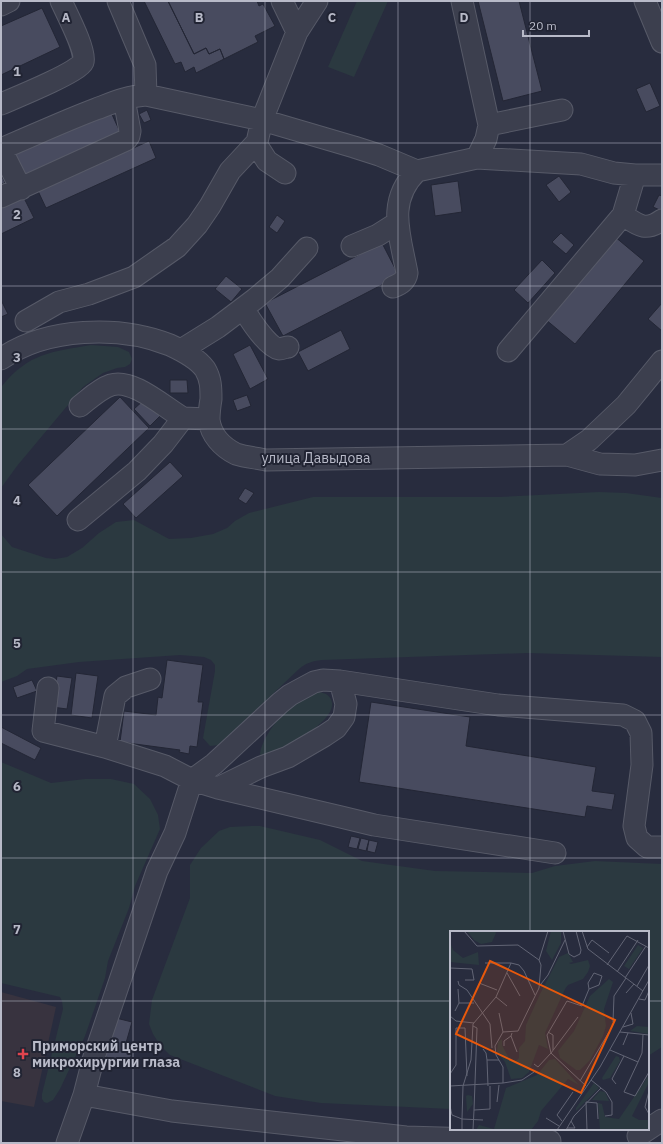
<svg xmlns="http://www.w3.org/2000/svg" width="663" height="1144" viewBox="0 0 663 1144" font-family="'IBM Plex Sans',sans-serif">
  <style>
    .medical { fill: #38333f }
    .green { fill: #2b3940 }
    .building { fill: #484b5f; stroke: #232635 }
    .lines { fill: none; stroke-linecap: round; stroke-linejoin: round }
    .minor-casing { stroke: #575a68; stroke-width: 23 }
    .minor { stroke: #3c3f4e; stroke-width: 21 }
    .grid { fill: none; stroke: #b8bac8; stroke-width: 1; stroke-opacity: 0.55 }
    .health-dot { fill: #e0444e; stroke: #212433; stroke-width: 1.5 }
    .labels { text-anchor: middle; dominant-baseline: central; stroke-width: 4; stroke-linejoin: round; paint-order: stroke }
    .street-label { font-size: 14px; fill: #b8bac8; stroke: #212433 }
    .poi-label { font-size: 14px; font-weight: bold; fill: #b8bac8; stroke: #212433; text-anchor: start }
    .inset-road { fill: none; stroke: #626575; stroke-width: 1 }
    .view { fill: #e8590c; fill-opacity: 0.15; stroke: #e8590c; stroke-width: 2 }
    .inset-edge { fill: none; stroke: #b8bac8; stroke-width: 2 }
    .grid-label { font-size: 13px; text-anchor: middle; font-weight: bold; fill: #b8bac8; stroke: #212433; stroke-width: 4; stroke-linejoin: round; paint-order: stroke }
  </style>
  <rect width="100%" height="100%" fill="#282c3e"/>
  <!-- medical -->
  <path class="medical" d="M1 992 56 1007 34 1107 1 1101Z"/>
  <!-- green -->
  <path class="green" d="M357 1H388L354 77 328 67Z
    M91 345 118 347 129 352 132 359 130 364 125 367 117 368 103 373 83 387 17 466 1 488 2 386C29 353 51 352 91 345Z
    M599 492 626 493 662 498V657L528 653 322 660C312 661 306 663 299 669L219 745 210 746 203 738 215 671V665L211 660 204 657 180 655 79 662 27 669 17 676 1 682V534L12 547 46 558 55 559 67 557 82 548 99 533 116 522 134 520 169 539 191 538 213 534 227 528 235 521 249 513 313 497H499Z
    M319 692C326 693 331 696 332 703 334 724 279 751 263 758L260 755C260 740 282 712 294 703 301 698 310 694 319 692Z
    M1 762 51 783 85 779H111L134 784 150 799 158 815 160 829 135 886 129 908 108 961 105 978 85 1036 60 1089 53 1100 47 1103 44 1102 42 1099V1094L63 1009 62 1001 60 997 1 983Z
    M251 826H260L320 840 362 861 435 871 532 873 555 866 595 861 662 864V1047L648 1056V932H451V1109L321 1103 275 1096 170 1055 160 1045 153 1034 149 1024 152 1000 190 898V865L201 848 219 831 230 827Z"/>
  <!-- building -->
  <path class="building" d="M144 1H168L194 54 206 48 209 54 220 49 224 59 196 73 194 67 185 72 181 62 175 64Z
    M168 1H257L259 6 263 4 275 26 255 36 258 42 224 59 220 49 209 54 206 48 194 54Z
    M478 1H519L542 91 503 101Z
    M42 8 60 47 1 75V26Z
    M650 83 660 106 646 112 636 89Z
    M110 110 120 132 24 175 14 154Z
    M147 110 151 120 144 123 139 114Z
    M149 141 156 158 46 208 38 191Z
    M1 174 5 183 1 184Z
    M559 176 571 192 559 202 546 185Z
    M458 181 462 212 435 216 431 185Z
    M659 195 662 196V211L653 207Z
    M23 196 34 218 1 234V206Z
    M277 215 285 221 277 233 269 227Z
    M561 233 574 245 566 254 552 242Z
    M614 236 644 261 575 344 545 319Z
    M382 243 399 276 283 336 265 303Z
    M542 260 555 273 528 303 514 290Z
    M226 276 242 289 231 302 215 289Z
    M1 300 8 314 1 317Z
    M662 303V331L648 319Z
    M341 330 350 349 308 371 298 352Z
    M250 345 268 379 250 389 233 354Z
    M170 380H187L188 393H170Z
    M247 395 251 406 237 411 233 400Z
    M120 397 149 428 57 516 28 485Z
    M145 399 160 416 150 426 134 409Z
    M170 462 183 476 136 518 123 504Z
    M245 488 254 493 246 504 238 499Z
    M167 660 203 665 198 702H203L197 747 190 746 189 754 179 752 180 750 120 742 124 711 156 715 158 697 162 698Z
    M76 673 98 676 92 718 71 715Z
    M57 676 72 678 67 709 52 707Z
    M32 680 37 691 17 698 13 687Z
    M371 702 470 717 466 746 596 767 592 791 615 794 612 810 587 806 585 817 359 782Z
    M1 727 41 748 35 760 1 743Z
    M351 836 360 838 357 849 348 847Z
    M361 838 369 840 366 851 358 849Z
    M369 840 378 842 375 853 367 851Z
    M112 1017 132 1022 126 1043 134 1046 129 1063 102 1056Z"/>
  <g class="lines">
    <!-- minor casing -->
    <g class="minor-casing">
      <path id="minor" d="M118 1 145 65 146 95
        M282 1 297 32
        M462 1 489 125 486 139 477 158
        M645 1 662 42
        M1 5 9 1
        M1 104C15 98 79 72 83 62 87 52 66 12 61 1
        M489 125 562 110
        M256 144 267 161 285 173
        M1 149C32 136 64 121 96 109 112 103 128 96 146 95L262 120 354 147 379 155 417 171 477 158 581 164 614 173 635 175H662
        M1 149 21 189
        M1 197 126 140 129 136 130 131 124 99
        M623 215C638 225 645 232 662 220
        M352 246 378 235 397 223
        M393 287C400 284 406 281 407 273 400 235 386 201 417 171
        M243 308C249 318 267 347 279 349 282 349 286 347 288 347
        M26 321 59 302 89 294 134 277 177 247 197 225 210 206 230 171 257 142 262 120 297 32 317 1
        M181 350 218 327 255 299 280 278 307 248
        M508 351 623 215 635 175
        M1 359C46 327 120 325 170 345 183 351 197 358 205 369 211 379 211 388 211 399 210 405 209 413 209 420 211 435 222 447 236 454 245 457 257 458 266 460L567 455 600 464 635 465 662 460
        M80 406C89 399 99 389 111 385 133 378 165 408 183 418
        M567 455 589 440 626 405 662 361
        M78 520 137 471 163 444 183 418 209 419
        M48 688 43 731 105 747 165 766 192 780 218 788 341 817 374 825 555 853
        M105 747 115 696 126 687 150 679
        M218 788 261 767 288 757 324 736 336 728 344 717 346 704 340 681
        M84 1095 172 1111 406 1137 550 1141
        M638 1136 662 1120
        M67 1143 84 1095 93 1060 157 871 175 833 192 780 214 764 280 703 290 695 314 682 323 680 340 681 498 705 623 715 635 721 641 733 642 765 634 826 637 838 647 847H662"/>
    </g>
    <!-- minor -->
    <use href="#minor" class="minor"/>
  </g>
  <!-- grid -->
  <path class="grid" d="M133 1V1143M265 1V1143M398 1V1143M530 1V932M1 143H662M1 286H662M1 429H662M1 572H662M1 715H662M1 858H662M1 1001H451M648 1001H662M530 1129V1143"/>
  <!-- markers -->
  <path class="health-dot" d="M21 1048h4v4h4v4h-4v4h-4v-4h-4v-4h4z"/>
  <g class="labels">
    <!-- street labels -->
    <g class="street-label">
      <text x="316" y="458">улица Давыдова</text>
    </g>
    <!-- poi labels -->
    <g class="poi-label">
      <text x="32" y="1046">Приморский центр<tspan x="32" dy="16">микрохирургии глаза</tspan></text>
    </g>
  </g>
  <!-- overview -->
  <g transform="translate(450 931)">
    <rect width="199" height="199" fill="#282c3e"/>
    <path d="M17 0H45L46 2 42 11 31 13 24 9ZM101 0 111 1V12L102 29 96 20ZM0 11 3 19 13 27 28 21 29 34 0 31ZM188 14 193 17 179 38 174 35ZM118 22 123 31 119 32 121 33 138 29 140 35 138 41 133 48 118 54 115 58 95 102 98 118 89 114 79 141 72 147 61 148 55 131 47 121 48 111 52 108V114L60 129 66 130 69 127V117L75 110 76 94 90 63 109 26ZM159 48 163 51 154 78 156 95 153 105 140 129 130 139H126L110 127 108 120 124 100 140 65ZM187 95 199 96V103L180 100ZM166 125 169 126 170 130 160 147 153 149 152 147ZM105 128 129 154 118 148 91 180 88 190 81 199H26L29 194 44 198 56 157 87 144 99 129ZM199 144V151L182 185 189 189H199V199H150L148 172 152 173 155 186 169 188ZM144 152 149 157 126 180V177ZM150 160 155 161 159 170 142 169ZM18 164 22 165 23 173 17 181 16 165Z" fill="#2b3940"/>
    <path class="inset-road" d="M14 0 27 15 68 14 89 29M113 0 119 23 124 26 130 23 131 19 126 0M132 0 138 18 193 60M137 16 142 9 159 22M35 32H61M157 34 177 5 199 17M0 37 22 38 24 49H15M167 41 188 9M57 42 70 65M175 47 196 15M8 50 9 54 17 59 40 93 42 117M29 52 47 59M91 53 98 44 115 9M187 55 199 34M8 58 9 72M176 62 184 53M46 66 57 75M189 68 195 69 199 60M5 80 9 72H24M49 82 53 101M0 85 6 90 24 92M163 91 164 65 176 47M23 95 27 97 24 179 40 178V155M173 96 183 93 181 82M98 101 103 104V119M170 101 199 104M62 102 61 105 67 121M0 111V98M173 114 178 102M54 115V110L61 105M33 118 36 122 37 129M160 119 188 131 192 122 193 104M188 131 174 161 185 165 199 141M84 133 88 136 101 122 128 86M0 143 6 134V97H15L17 145M141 149 156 161 162 171V184L155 185M130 150 159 101M53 152 72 149 84 141M166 153 162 148 174 125M0 155 53 152V136L46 124 45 115 53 101 68 100 89 57 91 34 89 29 98 0M38 155 37 129H49M136 155 101 122 97 104 117 70 132 75 139 58 138 52 144 42 152 45 149 54 139 58M199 160 195 176 199 183M47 171 49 154M0 175 2 184 12 188 13 155 21 129 23 93 46 66 61 32 69 34 74 40 85 64M96 187 109 195M112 190 107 184 123 161M117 197H125L121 190M12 199V188L33 189M23 199 24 179M107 199 150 136 199 49M116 199 124 185 151 157M137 199 136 171 147 172 148 188"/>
    <path class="view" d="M40 30 165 89 131 162 6 103Z"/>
    <rect width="199" height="199" class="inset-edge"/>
  </g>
  <g class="grid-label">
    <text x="66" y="22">A</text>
    <text x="199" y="22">B</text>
    <text x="332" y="22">C</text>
    <text x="464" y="22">D</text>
    <text x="17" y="76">1</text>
    <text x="17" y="219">2</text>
    <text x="17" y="362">3</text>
    <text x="17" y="505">4</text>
    <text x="17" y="648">5</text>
    <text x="17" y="791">6</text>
    <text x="17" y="934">7</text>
    <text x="17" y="1077">8</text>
  </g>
  <!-- border -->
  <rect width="663" height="1144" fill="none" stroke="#b8bac8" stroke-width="4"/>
  <!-- scale -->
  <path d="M523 30v6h66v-6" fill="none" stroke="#b8bac8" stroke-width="2"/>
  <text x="529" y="30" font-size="12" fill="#b8bac8" stroke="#212433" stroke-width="3" paint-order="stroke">20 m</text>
</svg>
